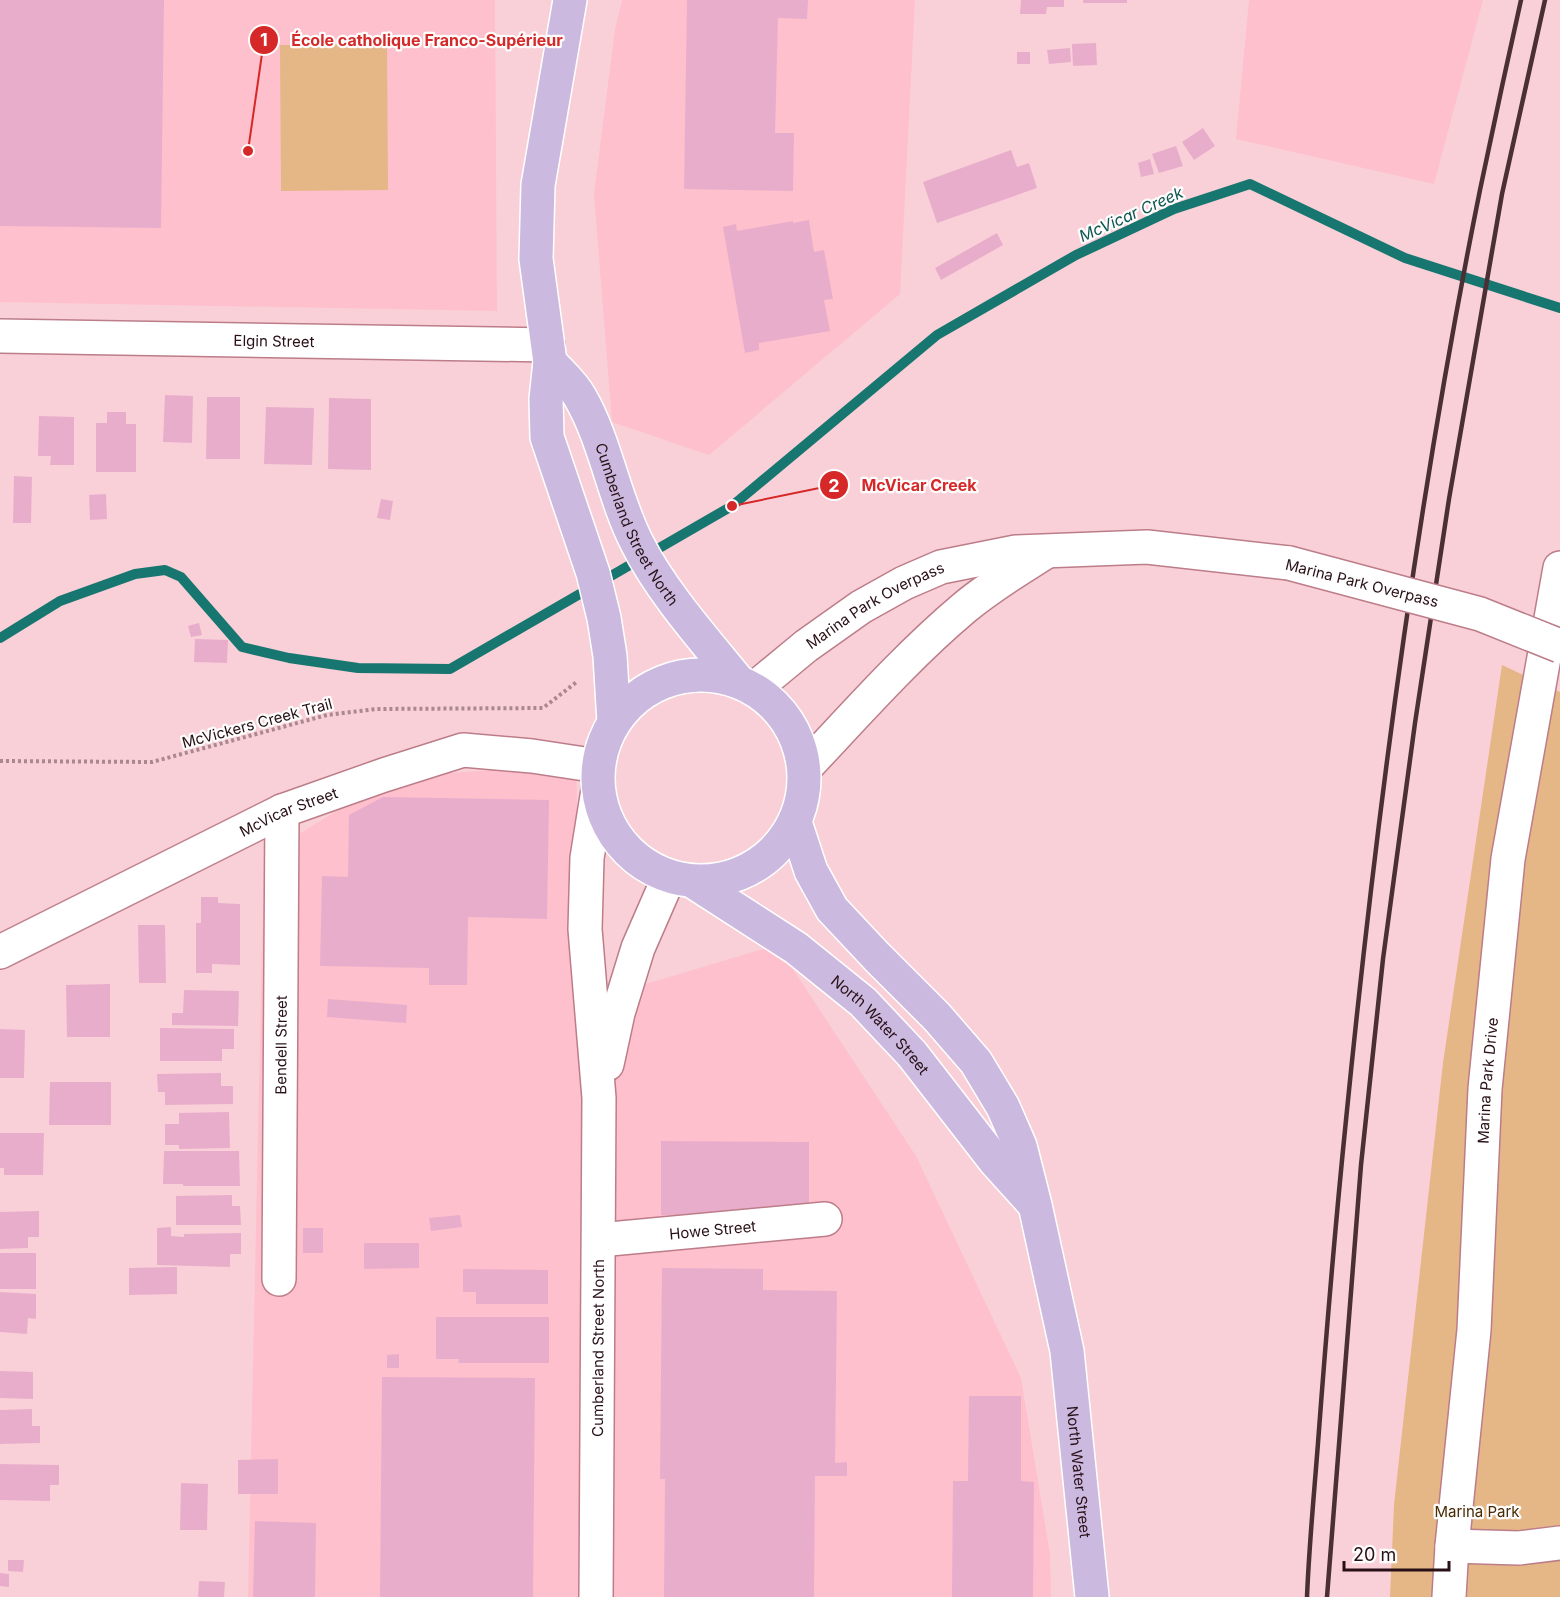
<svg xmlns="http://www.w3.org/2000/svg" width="1560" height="1597" viewBox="0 0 1560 1597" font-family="Inter,sans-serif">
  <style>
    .built { fill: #fec0cc }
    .green { fill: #e5b686 }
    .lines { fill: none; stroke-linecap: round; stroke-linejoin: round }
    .stream { stroke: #187670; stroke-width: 10 }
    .building { fill: #e9adcc }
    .minor-casing { stroke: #bc7d89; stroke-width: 36 }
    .major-casing { stroke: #fff; stroke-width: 36 }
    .path { stroke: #ab888f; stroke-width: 4; stroke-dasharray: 3 3; stroke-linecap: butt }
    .minor { stroke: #fff; stroke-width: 33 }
    .major { stroke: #ccb9e0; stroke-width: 33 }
    .rail { stroke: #4a2f35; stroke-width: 4.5 }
    .minor-bridge-casing { stroke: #bc7d89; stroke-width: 36; stroke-linecap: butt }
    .minor-bridge { stroke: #fff; stroke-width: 33 }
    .labels { text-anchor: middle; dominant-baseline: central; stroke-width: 4.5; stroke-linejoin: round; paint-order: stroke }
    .street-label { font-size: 15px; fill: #281016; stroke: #fdfdfd }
    .park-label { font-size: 15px; fill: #482a03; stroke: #fdfdfd }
    .water-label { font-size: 16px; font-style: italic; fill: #0f5650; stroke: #fdfdfd }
    .leader { fill: none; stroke: #d62828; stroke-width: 2 }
    .callout-dot { fill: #d62828; stroke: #fdfdfd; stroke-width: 2 }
    .mark-label { font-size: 18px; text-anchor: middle; font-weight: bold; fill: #fff }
    .callout-label { font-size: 16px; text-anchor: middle; font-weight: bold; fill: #d62828; stroke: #fdfdfd; stroke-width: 4.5; stroke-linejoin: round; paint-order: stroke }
  </style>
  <rect width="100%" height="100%" fill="#f9d0d7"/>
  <!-- built -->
  <path class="built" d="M0 0H495L497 311 0 302Z
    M622 0H915L900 294 709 455 612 422 594 194 615 29Z
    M1249 0H1483L1434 184 1236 139Z
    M576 764 582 1003 777 945 916 1156 1021 1378 1050 1554 1051 1597H248L264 855 350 803 435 774Z"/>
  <!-- green -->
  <path class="green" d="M387 44 388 190 281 191 280 45Z
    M1502 665 1560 692V1597H1390L1394 1505 1443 1063Z"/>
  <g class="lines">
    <!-- stream -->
    <path class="stream" d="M0 638 60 601 135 574 165 570 181 577 242 647 289 658 358 668 450 669 732 506 937 335 1076 255 1174 209 1250 184 1405 258 1560 308"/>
  </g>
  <!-- building -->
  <path class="building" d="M0 0H164L161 228 0 226Z
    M687 0H808L807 19 778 18 775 133H794L793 191 684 189Z
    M1021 0H1064V7H1047L1046 14H1020Z
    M1083 0H1127V3H1083Z
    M1096 43 1097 65 1073 66 1072 44Z
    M1070 48 1071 62 1049 64 1047 50Z
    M1017 52H1030V64H1017Z
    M1203 128 1215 146 1194 160 1182 142Z
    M1176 146 1183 166 1159 173 1152 154Z
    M1011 150 1017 167 1029 163 1037 188 937 223 923 182Z
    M1150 159 1154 174 1141 177 1138 163Z
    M809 220 814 252 824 250 833 299 824 300 830 331 759 343V350L745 353 723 227 736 224 737 231 793 221V223Z
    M997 233 1003 245 941 280 935 268Z
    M165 395 193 396 192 443 163 442Z
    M207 397H240V459H206Z
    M329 398 371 399V470L328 469Z
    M266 407 314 408 312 465 264 464Z
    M107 412H126V424H136V472H96V423H107Z
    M39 416 74 417V465H50L51 456H38Z
    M14 476 32 477 31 523H13Z
    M106 494 107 519 90 520 89 495Z
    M381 499 393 501 390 520 377 518Z
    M199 623 202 635 191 637 188 626Z
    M195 639 228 640 227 663 194 662Z
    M383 797 549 800 547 919 468 917 467 985H429V968L320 966 322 876 348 877 349 815Z
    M201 897H218V903L240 904V965L212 964V973H196V923H201Z
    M138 925H165L166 983H139Z
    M110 984V1037H67L66 985Z
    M184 990 239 991 238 1026 172 1025V1013H183Z
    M328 999 407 1005 406 1023 327 1017Z
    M160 1028 234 1029V1049H222V1061H160Z
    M0 1029 25 1030 24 1078H0Z
    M221 1073V1086H233V1104L165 1105V1092H158L157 1074Z
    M50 1082H111V1125H49Z
    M229 1112 230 1148 179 1149V1145H165V1124H179V1113Z
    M0 1133H44L43 1175H4V1168H0Z
    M661 1141 809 1142V1215H661Z
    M164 1151H239L240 1186H183V1184H163Z
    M232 1195V1206H240L241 1225H176V1196Z
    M39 1211V1237H28V1248L0 1249V1212Z
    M460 1215 462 1227 431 1231 429 1218Z
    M171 1227V1236L184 1237V1234L241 1233V1254H230V1267L157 1265V1228Z
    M303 1228H323V1253H303Z
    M364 1243H419V1268L364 1269Z
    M0 1253H36V1289H0Z
    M177 1267V1294L129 1295V1268Z
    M662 1268 763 1269V1290L837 1291 835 1463 847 1462V1476H815L814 1597H664L665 1479H660Z
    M463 1269 548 1270V1304H476V1292H463Z
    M0 1292 36 1294V1319L28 1318 27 1334 0 1332Z
    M436 1317H549V1363H458L459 1359H436Z
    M399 1354V1368H387V1355Z
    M0 1371 33 1372V1399L0 1398Z
    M382 1377 535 1378 533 1597H380Z
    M969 1396H1021V1481L1034 1482 1033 1597H952L953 1481H968Z
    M32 1409V1426H40V1443L0 1444V1410Z
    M278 1459V1494H238V1460Z
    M0 1464 59 1465V1485H50V1501L0 1500Z
    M181 1483 208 1484 207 1530H180Z
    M255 1521 316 1523 315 1597H253Z
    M8 1560H24L23 1572 8 1571Z
    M0 1573 9 1574V1587L0 1586Z
    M199 1581 225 1582 224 1597H198Z"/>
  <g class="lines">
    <!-- minor casing -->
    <g class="minor-casing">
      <g id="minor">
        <path id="s1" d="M0 336 548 345"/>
        <path id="s2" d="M754 689 806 646 861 607 904 583 941 567 1016 552 1147 547 1289 563"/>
        <path d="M805 768C856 714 907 656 964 608 989 587 1017 570 1044 553"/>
        <path id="s3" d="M0 952 282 811 384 775 463 750 532 756 598 766"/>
        <path d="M607 1064 618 1013 638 948 669 877"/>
        <path id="s4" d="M599 1240 825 1219"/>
        <path id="s5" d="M279 1279 282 811"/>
        <path d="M1452 1546 1519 1548 1560 1543"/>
        <path id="s6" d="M596 1597 599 1098 585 929 587 858 598 790"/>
        <path id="s7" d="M1449 1597 1452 1546 1474 1330 1485 1089 1508 859 1560 568"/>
      </g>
    </g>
    <!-- major casing -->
    <g class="major-casing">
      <g id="major">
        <path d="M570 0 538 185 536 259 550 362 546 399 547 437 593 573 604 618 610 656 614 722"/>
        <path id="s8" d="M550 362C560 373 573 384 580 397 606 442 613 496 637 543 661 591 703 638 737 680"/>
        <circle cx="701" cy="778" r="103"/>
        <path id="s9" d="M795 822 811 871 832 909 877 957 937 1017 976 1062 1003 1107 1020 1146 1035 1205 1067 1351 1092 1597"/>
        <path id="s10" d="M692 881 796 948 863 1002 912 1054 995 1161 1032 1202"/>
      </g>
    </g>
    <!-- path -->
    <path class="path" d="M0 761 152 762 327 715 376 709 543 708 578 681"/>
    <!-- minor -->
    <use href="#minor" class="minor"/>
    <!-- major -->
    <use href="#major" class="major"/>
    <!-- rail -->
    <path class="rail" d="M1307 1597C1309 1546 1314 1495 1318 1443 1326 1336 1335 1228 1346 1120 1377 809 1418 497 1480 190 1493 127 1507 63 1521 0
      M1327 1597 1361 1165 1383 959 1415 723 1449 499 1502 194 1545 0"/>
    <!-- minor-bridge casing -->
    <g class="minor-bridge-casing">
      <path id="minor-bridge" d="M1289 563 1480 614 1560 646"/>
    </g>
    <!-- minor-bridge -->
    <use href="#minor-bridge" class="minor-bridge"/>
  </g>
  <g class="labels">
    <!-- street labels -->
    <g class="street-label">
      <text stroke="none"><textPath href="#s1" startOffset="274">Elgin Street</textPath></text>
      <text stroke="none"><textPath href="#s8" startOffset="186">Cumberland Street North</textPath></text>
      <text transform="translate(1362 583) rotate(14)">Marina Park Overpass</text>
      <text stroke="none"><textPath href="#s2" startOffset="148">Marina Park Overpass</textPath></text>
      <text transform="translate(257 723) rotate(-15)">McVickers Creek Trail</text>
      <text stroke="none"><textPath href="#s3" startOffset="321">McVicar Street</textPath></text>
      <text stroke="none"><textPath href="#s10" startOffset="238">North Water Street</textPath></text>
      <text stroke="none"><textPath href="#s5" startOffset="234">Bendell Street</textPath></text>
      <text stroke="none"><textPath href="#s7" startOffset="518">Marina Park Drive</textPath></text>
      <text stroke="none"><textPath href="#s4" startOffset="114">Howe Street</textPath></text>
      <text stroke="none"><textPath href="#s6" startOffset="249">Cumberland Street North</textPath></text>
      <text stroke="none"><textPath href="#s9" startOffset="732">North Water Street</textPath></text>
    </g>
    <!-- park labels -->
    <g class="park-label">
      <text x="1477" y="1511">Marina Park</text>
    </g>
    <!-- water labels -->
    <g class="water-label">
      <text transform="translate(1131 214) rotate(-24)">McVicar Creek</text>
    </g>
  </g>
  <!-- callouts -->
  <path class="leader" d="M248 151L264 40M732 506L834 485"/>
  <g class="callout-dot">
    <circle cx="248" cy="151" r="6"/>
    <circle cx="732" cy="506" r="6"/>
    <circle cx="264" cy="40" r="15"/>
    <circle cx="834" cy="485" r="15"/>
  </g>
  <g class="mark-label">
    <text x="264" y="46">1</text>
    <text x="834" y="492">2</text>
  </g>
  <g class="callout-label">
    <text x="427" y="46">École catholique Franco-Supérieur</text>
    <text x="919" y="491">McVicar Creek</text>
  </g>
  <!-- scale -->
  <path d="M1344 1561v9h105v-9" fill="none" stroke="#281016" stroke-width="3"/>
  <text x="1353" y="1561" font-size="18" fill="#281016" stroke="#fdfdfd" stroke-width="4.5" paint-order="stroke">20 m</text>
</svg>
